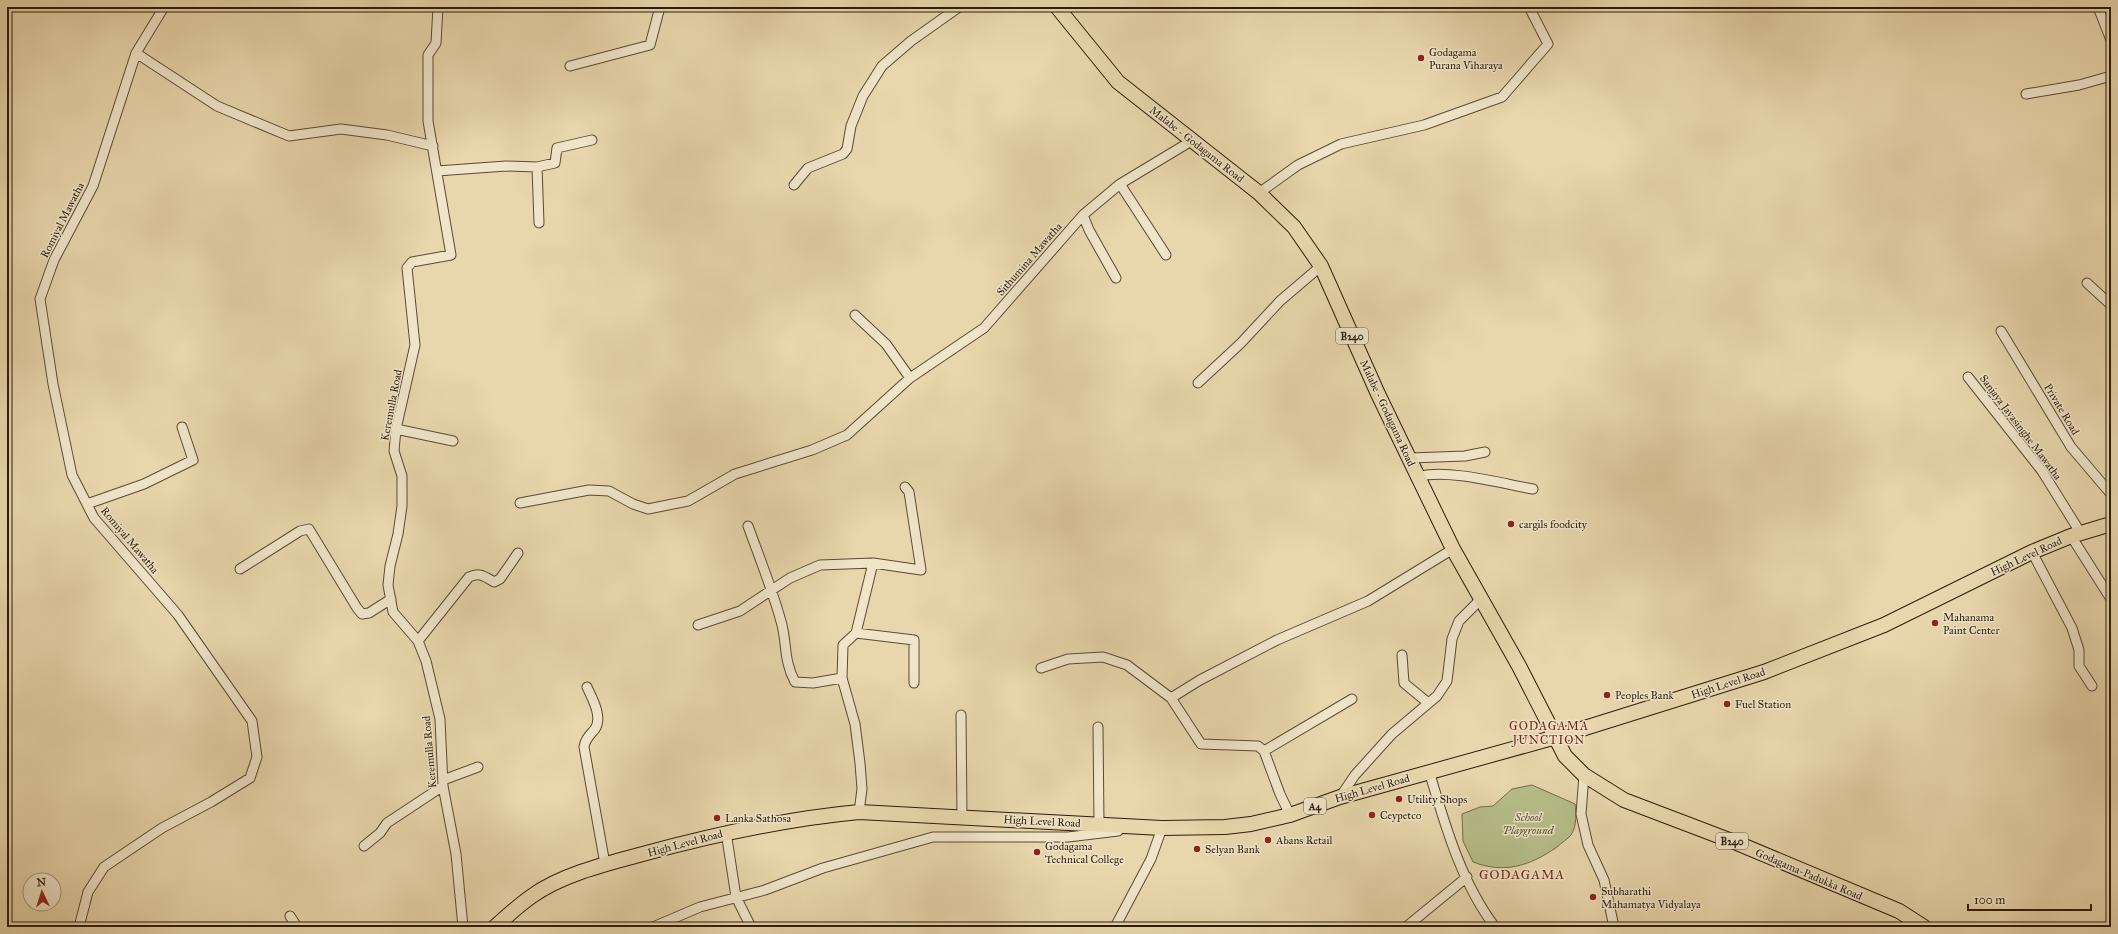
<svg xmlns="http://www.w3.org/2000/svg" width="2118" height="934" font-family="'IM FELL Great Primer',serif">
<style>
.green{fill:#b6be89;stroke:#716d4a}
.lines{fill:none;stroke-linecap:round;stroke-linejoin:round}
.minor-casing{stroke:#5b4a33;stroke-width:11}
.primary-casing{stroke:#2c1c0b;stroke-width:16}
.trunk-casing{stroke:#2c1c0b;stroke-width:16}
.minor{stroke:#f0e4c9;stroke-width:9}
.primary{stroke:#e8d6ac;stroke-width:14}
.trunk{stroke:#e8d6ac;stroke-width:14}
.poi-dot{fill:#8f2418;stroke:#f0e4c9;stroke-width:1.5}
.labels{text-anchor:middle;stroke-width:3;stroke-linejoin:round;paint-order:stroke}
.shield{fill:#f0e4c9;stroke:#675844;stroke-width:1}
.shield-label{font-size:10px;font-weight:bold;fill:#2c1c0b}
.poi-label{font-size:11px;fill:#2c1c0b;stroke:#f0e4c9;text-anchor:start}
.street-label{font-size:11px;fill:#2c1c0b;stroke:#f0e4c9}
.park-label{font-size:11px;font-style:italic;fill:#554d31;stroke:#f0e4c9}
.neighbourhood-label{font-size:12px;letter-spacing:1px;fill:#7a1f14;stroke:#f0e4c9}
.quarter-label{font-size:13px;letter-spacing:1px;fill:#7a1f14;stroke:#f0e4c9}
</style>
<rect width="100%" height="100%" fill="#e8d6ac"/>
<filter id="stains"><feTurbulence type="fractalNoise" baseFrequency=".005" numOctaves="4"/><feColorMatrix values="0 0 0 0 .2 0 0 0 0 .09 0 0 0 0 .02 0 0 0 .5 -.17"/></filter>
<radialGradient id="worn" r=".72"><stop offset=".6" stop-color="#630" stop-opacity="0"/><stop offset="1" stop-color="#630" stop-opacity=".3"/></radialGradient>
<path class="green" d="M1532,785L1575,804C1576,814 1577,826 1571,835C1568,839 1561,843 1557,847C1530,866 1504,874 1473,862L1463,841L1462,814L1480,807L1493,806L1512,789Z"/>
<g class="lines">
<defs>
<path id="minor" d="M438,7L436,43L428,55V121L451,255L412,262L407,268L415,345L396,429L394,451L402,476V506L398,534L390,566L388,585L393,612L418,641L426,661L440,719L443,786L456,854L463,927
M2098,7L2111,40
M136,53L217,106L289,136L341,129L387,135L433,146
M570,66L650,45L660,7
M2026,94L2079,85L2111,76
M537,167L539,223
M437,171L506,166L537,167L555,163L557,148L592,140
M1120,184L1166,255
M794,185L808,168L843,154L847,149L851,126L863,96L882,66L911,41L959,7
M1259,193L1298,165L1341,144L1424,125L1502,97L1548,44L1529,7
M1083,215L1089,230L1116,278
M2087,283L2111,305
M855,315L886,344L910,378
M2001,331L2071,447L2111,494
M1968,377L2042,471L2080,532
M1198,383L1241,343L1280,301L1321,266
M396,429L453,441
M1410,458L1465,456L1485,452
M1418,477C1445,468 1504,484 1533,489
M520,503L589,490L609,491L633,504L648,509L688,501L735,474L812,450L847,435L910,378L984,328L1083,215L1120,184L1193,140
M87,504L144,484L193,460L182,427
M748,526C760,559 773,591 782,625C787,647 784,661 795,682L813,683L842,678
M2071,536L2111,599
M2032,552L2072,628L2079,650V666L2092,686
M240,569L300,531L309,529L357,608L362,614L369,613L391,599
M698,625L740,611L790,578L820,565L873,563
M856,633L873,563L921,570L909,492L905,487
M418,641L469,577C480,572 484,576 494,582L500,579L518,553
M1402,655L1404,683L1427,702
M1041,668L1068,659L1103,657L1127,665L1171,698L1201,744L1258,746L1264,751L1280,794L1290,815
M587,687C592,698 603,717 595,729C590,735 585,739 584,747L605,864
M1171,698L1200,680L1277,640L1368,601L1453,549
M961,715L962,817
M1098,727L1099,823
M1264,751L1352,699
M1429,771C1445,825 1461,882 1495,927
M1584,775L1581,814L1588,845L1604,880L1614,927
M443,780L478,767
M1340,797L1355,775L1392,734L1437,696L1447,681L1452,639L1459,621L1481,599
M859,812L862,789L860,763L855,724L842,678L843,645L856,633L914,640V683
M726,832L736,897L751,927
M364,846L380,833L387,823L443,786
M290,916L297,927
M79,927L88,892L104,867L162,828L211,802L250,778L257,757L252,721L178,615L94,518L72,475L53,384L40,299L54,260L93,186L136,53L164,7
M653,927L700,907L765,890L823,868L933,837H1068L1118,831
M1115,927L1151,859L1162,828
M1406,927L1467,877"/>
<path id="primary" d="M1057,7L1118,82L1259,193L1294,227L1321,266L1378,394L1453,549L1519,666L1565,756L1584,775L1624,800L1737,843L1899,911L1924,927"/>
<path id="trunk" d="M495,927C507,916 519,905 532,896C561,875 605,864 639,855C712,835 784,819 859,812L1162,828L1225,827L1251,824L1290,815L1340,797L1556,737L1764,672L1884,625L2032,552L2071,536L2111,524"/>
</defs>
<use href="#minor" class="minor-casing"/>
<use href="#primary" class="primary-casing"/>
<use href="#trunk" class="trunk-casing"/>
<use href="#minor" class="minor"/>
<use href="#primary" class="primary"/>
<use href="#trunk" class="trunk"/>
</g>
<g class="poi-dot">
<circle cx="1421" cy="58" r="4"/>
<circle cx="1511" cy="524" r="4"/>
<circle cx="1935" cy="623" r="4"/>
<circle cx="1607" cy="695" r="4"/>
<circle cx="1727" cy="704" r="4"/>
<circle cx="1399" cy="799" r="4"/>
<circle cx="1372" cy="815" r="4"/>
<circle cx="717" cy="818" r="4"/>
<circle cx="1268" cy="840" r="4"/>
<circle cx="1197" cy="849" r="4"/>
<circle cx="1037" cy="852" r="4"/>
<circle cx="1593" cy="897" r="4"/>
</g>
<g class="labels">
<g class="shield">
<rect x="1336" y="328" width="32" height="16" rx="3"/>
<rect x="1304" y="798" width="22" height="16" rx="3"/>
<rect x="1716" y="833" width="32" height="16" rx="3"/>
</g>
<g class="shield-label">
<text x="1352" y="340">B240</text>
<text x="1315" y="810">A4</text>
<text x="1732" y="845">B240</text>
</g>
<g class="poi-label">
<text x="1429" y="56">Godagama<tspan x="1429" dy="13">Purana Viharaya</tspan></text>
<text x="1519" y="528">cargils foodcity</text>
<text x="1943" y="621">Mahanama<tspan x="1943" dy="13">Paint Center</tspan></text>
<text x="1615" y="699">Peoples Bank</text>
<text x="1735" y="708">Fuel Station</text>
<text x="1407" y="803">Utility Shops</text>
<text x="1380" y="819">Ceypetco</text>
<text x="725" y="822">Lanka Sathosa</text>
<text x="1276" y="844">Abans Retail</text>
<text x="1045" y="850">Godagama<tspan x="1045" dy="13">Technical College</tspan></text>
<text x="1205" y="853">Selyan Bank</text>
<text x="1601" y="895">Subharathi<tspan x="1601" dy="13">Mahamatya Vidyalaya</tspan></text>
</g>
<g class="street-label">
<text transform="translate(1197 144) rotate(38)" y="4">Malabe - Godagama Road</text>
<text transform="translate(62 220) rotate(-63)" y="4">Romiyal Mawatha</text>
<text transform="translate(1029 259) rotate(-49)" y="4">Sithumina Mawatha</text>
<text transform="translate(391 405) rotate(-79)" y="4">Keremulla Road</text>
<text transform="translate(2062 409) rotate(59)" y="4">Private Road</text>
<text transform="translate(1388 413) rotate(65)" y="4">Malabe - Godagama Road</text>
<text transform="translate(2021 427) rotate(53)" y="4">Sanjaya Jayasinghe Mawatha</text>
<text transform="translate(130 540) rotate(50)" y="4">Romiyal Mawatha</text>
<text transform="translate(2026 556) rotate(-25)" y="4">High Level Road</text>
<text transform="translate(1728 683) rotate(-18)" y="4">High Level Road</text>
<text transform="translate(429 752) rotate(-95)" y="4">Keremulla Road</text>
<text transform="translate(1372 788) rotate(-16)" y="4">High Level Road</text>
<text transform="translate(1042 821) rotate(3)" y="4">High Level Road</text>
<text transform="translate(685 843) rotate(-15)" y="4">High Level Road</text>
<text transform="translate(1809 874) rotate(23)" y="4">Godagama-Padukka Road</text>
</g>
<g class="park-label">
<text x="1528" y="821">School<tspan x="1528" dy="13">Playground</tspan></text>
</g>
<g class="neighbourhood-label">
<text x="1549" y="730">GODAGAMA<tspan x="1549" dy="14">JUNCTION</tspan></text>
</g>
<g class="quarter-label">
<text x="1522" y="879">GODAGAMA</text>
</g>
</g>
<rect width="2118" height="934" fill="none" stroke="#e8d6ac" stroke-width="24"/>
<rect x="8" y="8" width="2102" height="918" fill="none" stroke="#2c1c0b" stroke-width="2"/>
<rect x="12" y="12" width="2094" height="910" fill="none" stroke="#2c1c0b"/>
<g transform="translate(42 892) rotate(356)"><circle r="19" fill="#f0e4c9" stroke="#a2947d"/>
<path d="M0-3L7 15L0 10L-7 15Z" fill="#8f2418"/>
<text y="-6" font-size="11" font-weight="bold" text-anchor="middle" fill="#2c1c0b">N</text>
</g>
<path d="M1968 904v6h123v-6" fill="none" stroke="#2c1c0b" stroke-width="2"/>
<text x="1974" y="904" font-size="12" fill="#2c1c0b" stroke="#f0e4c9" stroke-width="3" paint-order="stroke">100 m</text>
<rect width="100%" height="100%" filter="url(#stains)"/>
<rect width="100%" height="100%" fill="url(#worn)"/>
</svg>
